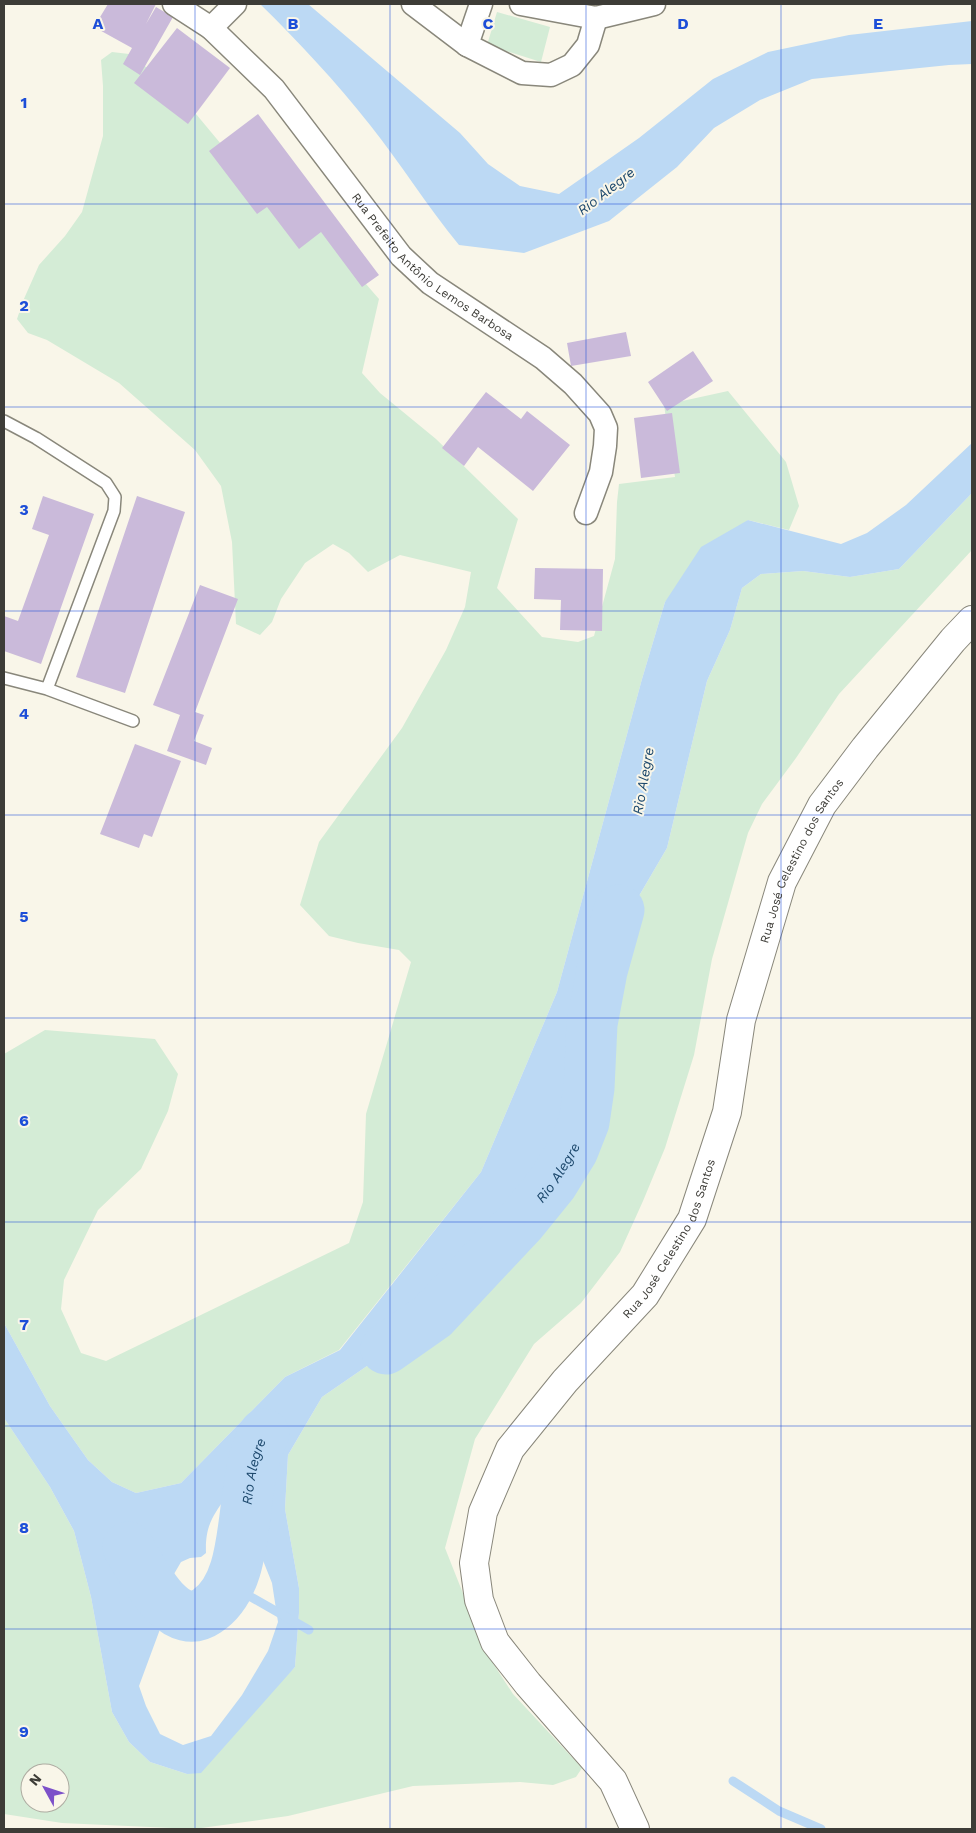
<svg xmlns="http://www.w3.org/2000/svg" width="976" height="1833" font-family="'Work Sans',sans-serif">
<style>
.green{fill:#d4ecd6;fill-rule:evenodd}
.water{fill:#bcd9f4;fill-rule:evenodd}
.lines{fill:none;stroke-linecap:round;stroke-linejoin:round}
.stream{stroke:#bcd9f4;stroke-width:9}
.river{stroke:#bcd9f4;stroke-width:51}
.building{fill:#cabada}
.service-casing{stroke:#89877b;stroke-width:14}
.minor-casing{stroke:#89877b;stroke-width:25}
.tertiary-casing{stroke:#89877b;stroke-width:30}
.service{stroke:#fff;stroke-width:11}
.minor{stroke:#fff;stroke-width:22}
.tertiary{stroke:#fff;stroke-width:28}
.grid{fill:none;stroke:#1d4ed8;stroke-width:1;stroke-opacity:0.55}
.labels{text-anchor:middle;stroke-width:4;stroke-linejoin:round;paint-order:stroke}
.street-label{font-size:12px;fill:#3d3c37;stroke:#f9f6e9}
.water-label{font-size:14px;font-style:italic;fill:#1c486c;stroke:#f9f6e9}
.grid-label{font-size:16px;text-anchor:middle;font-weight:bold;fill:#1d4ed8;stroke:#f9f6e9;stroke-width:4;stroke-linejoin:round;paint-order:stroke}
</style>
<rect width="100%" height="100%" fill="#f9f6e9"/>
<path class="green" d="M497,12L550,27L541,62L487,45Z
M112,52L129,54L176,90L221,144L285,188L339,253L379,299L362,373L380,393L436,439L518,519L497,588L542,637L578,642L594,636L615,559L617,502L619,484L675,477L664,405L728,391L786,462L799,506L789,530L748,520L665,602L642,679L557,992L481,1172L339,1350L285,1377L181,1483L136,1493L112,1482L88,1460L50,1406L4,1323V1054L45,1030L155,1039L178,1074L168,1111L141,1169L98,1210L64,1280L61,1309L81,1353L106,1361L349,1243L363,1202L366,1114L411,962L399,950L358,943L329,936L300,905L319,842L402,728L446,650L465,607L471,572L400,555L368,572L349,553L333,544L305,563L281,599L272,622L260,635L236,624L232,542L221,486L195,450L119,383L47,340L28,333L17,319L23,301L39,265L65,236L82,212L103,136V86L101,60Z
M972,493V550L839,694L796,758L762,804L748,833L712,959L694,1055L665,1148L643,1201L620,1252L581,1303L534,1344L475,1439L445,1548L487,1654L513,1694L582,1768L576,1777L553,1785L520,1782L413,1786L288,1816L194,1829L62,1823L4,1814V1418L50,1487L74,1531L91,1597L112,1712L129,1742L150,1762L187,1774L295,1667L299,1613V1588L285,1509L288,1455L322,1397L431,1322L581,1105L588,1009L622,925L667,848L707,681L730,630L742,588L761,574L803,571L850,577L899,569ZM30,1773H60V1803H30Z"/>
<path class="water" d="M260,4H308L460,133L488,164L520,186L559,194L639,138L713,79L768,52L849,35L972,21V64L949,65L812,79L760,100L714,128L677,167L609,221L524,253L459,245C427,206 401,164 370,125C336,82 299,42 260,4Z
M972,443V493L899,569L850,577L803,571L761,574L742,588L730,630L707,681L667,848L622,925L588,1009L581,1105L431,1322L322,1397L288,1455L285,1509L299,1588V1613L295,1667L201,1773L187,1774L150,1762L129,1742L112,1712L91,1597L74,1531L50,1487L4,1418V1323L50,1406L88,1460L112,1482L136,1493L181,1483L285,1377L340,1350L481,1172L557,992L642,679L665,602L701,547L748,520L841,544L867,533L906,505ZM226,1497H246L256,1543L272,1583L278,1622L268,1651L242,1695L211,1736L183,1745L160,1734L146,1706L139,1686L166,1613L174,1574L181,1562L190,1558L201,1557L206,1553C205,1527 212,1517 226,1497Z"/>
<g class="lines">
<path class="stream" d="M230,1585L309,1630
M733,1781L779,1811L821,1829"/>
<g class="river">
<path id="s1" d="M386,1349L433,1316L522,1221L552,1184L573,1150L584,1122L589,1088L592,1024L602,971L619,910"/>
<path id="s2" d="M128,1547C143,1570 172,1635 207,1611C256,1579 236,1484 264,1434"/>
</g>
</g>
<path class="building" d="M108,4H156L146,24L156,7L173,17L140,75L123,64L132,48L94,27Z
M177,28L230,68L188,124L134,83Z
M258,114L379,275L362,287L321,232L299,249L267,207L257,214L209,151Z
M626,332L631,356L571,366L567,343Z
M693,351L713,381L667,411L648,382Z
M486,392L521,419L527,411L570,445L533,491L478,447L464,466L442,448Z
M672,413L680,473L641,478L634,418Z
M43,496L94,514L41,664L4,651V616L18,621L49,535L32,529Z
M137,496L185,512L125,693L76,677Z
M535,568L603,569L602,631L560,630L561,600L534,599Z
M200,585L238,599L195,712L204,715L194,741L212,748L206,765L167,751L180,715L153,705Z
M135,744L181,761L152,837L144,834L139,848L100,834Z"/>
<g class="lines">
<defs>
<path id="service" d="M4,421L36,438L106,483L115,497L114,511L47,689
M4,678L47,689L133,721"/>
<g id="minor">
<path d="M174,4L211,28L235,4"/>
<path d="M413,4L467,45"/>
<path d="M481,4L467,45L522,73L551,75L572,65L588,45L596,18"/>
<path d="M521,4L596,18L654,4"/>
<path id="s3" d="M211,28L274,89L401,256L430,283L543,358L573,384L600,414L606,428L605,446L601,472L586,513"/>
</g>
<g id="tertiary">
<path id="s4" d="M635,1829L613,1781L528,1684L495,1642L479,1600L474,1563L483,1512L510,1449L565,1381L645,1295L692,1219L727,1112L741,1020L782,882L822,805L865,748L953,640L972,620"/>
</g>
</defs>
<use href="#service" class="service-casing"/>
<use href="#minor" class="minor-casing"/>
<use href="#tertiary" class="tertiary-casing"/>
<use href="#service" class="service"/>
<use href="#minor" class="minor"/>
<use href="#tertiary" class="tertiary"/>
</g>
<path class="grid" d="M195,4V1829M390,4V1829M586,4V1829M781,4V1829M4,204H972M4,407H972M4,611H972M4,815H972M4,1018H972M4,1222H972M4,1426H972M4,1629H972"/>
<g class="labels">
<g class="street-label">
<text dy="4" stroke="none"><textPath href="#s3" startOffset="328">Rua Prefeito Antônio Lemos Barbosa</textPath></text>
<text dy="4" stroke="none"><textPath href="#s4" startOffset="1109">Rua José Celestino dos Santos</textPath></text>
<text dy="4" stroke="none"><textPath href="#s4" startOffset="704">Rua José Celestino dos Santos</textPath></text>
</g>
<g class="water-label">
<text transform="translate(606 191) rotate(-38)" y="5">Rio Alegre</text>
<text transform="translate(643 781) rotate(-80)" y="5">Rio Alegre</text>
<text dy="5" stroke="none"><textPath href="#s1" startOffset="248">Rio Alegre</textPath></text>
<text dy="5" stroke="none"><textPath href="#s2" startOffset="265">Rio Alegre</textPath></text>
</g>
</g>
<g class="grid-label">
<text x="98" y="29">A</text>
<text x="293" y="29">B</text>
<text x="488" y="29">C</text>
<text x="683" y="29">D</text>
<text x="878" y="29">E</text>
<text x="24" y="108">1</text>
<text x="24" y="311">2</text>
<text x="24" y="515">3</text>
<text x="24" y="719">4</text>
<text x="24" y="922">5</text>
<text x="24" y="1126">6</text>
<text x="24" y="1330">7</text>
<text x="24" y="1533">8</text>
<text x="24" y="1737">9</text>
</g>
<rect width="976" height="1833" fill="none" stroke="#3d3c37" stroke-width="10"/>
<g transform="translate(45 1788) rotate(310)"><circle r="24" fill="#f9f6e9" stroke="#aeaca2"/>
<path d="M0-4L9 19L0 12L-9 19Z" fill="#7c50c9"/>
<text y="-8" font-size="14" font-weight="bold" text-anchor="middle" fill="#3d3c37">N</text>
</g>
</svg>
